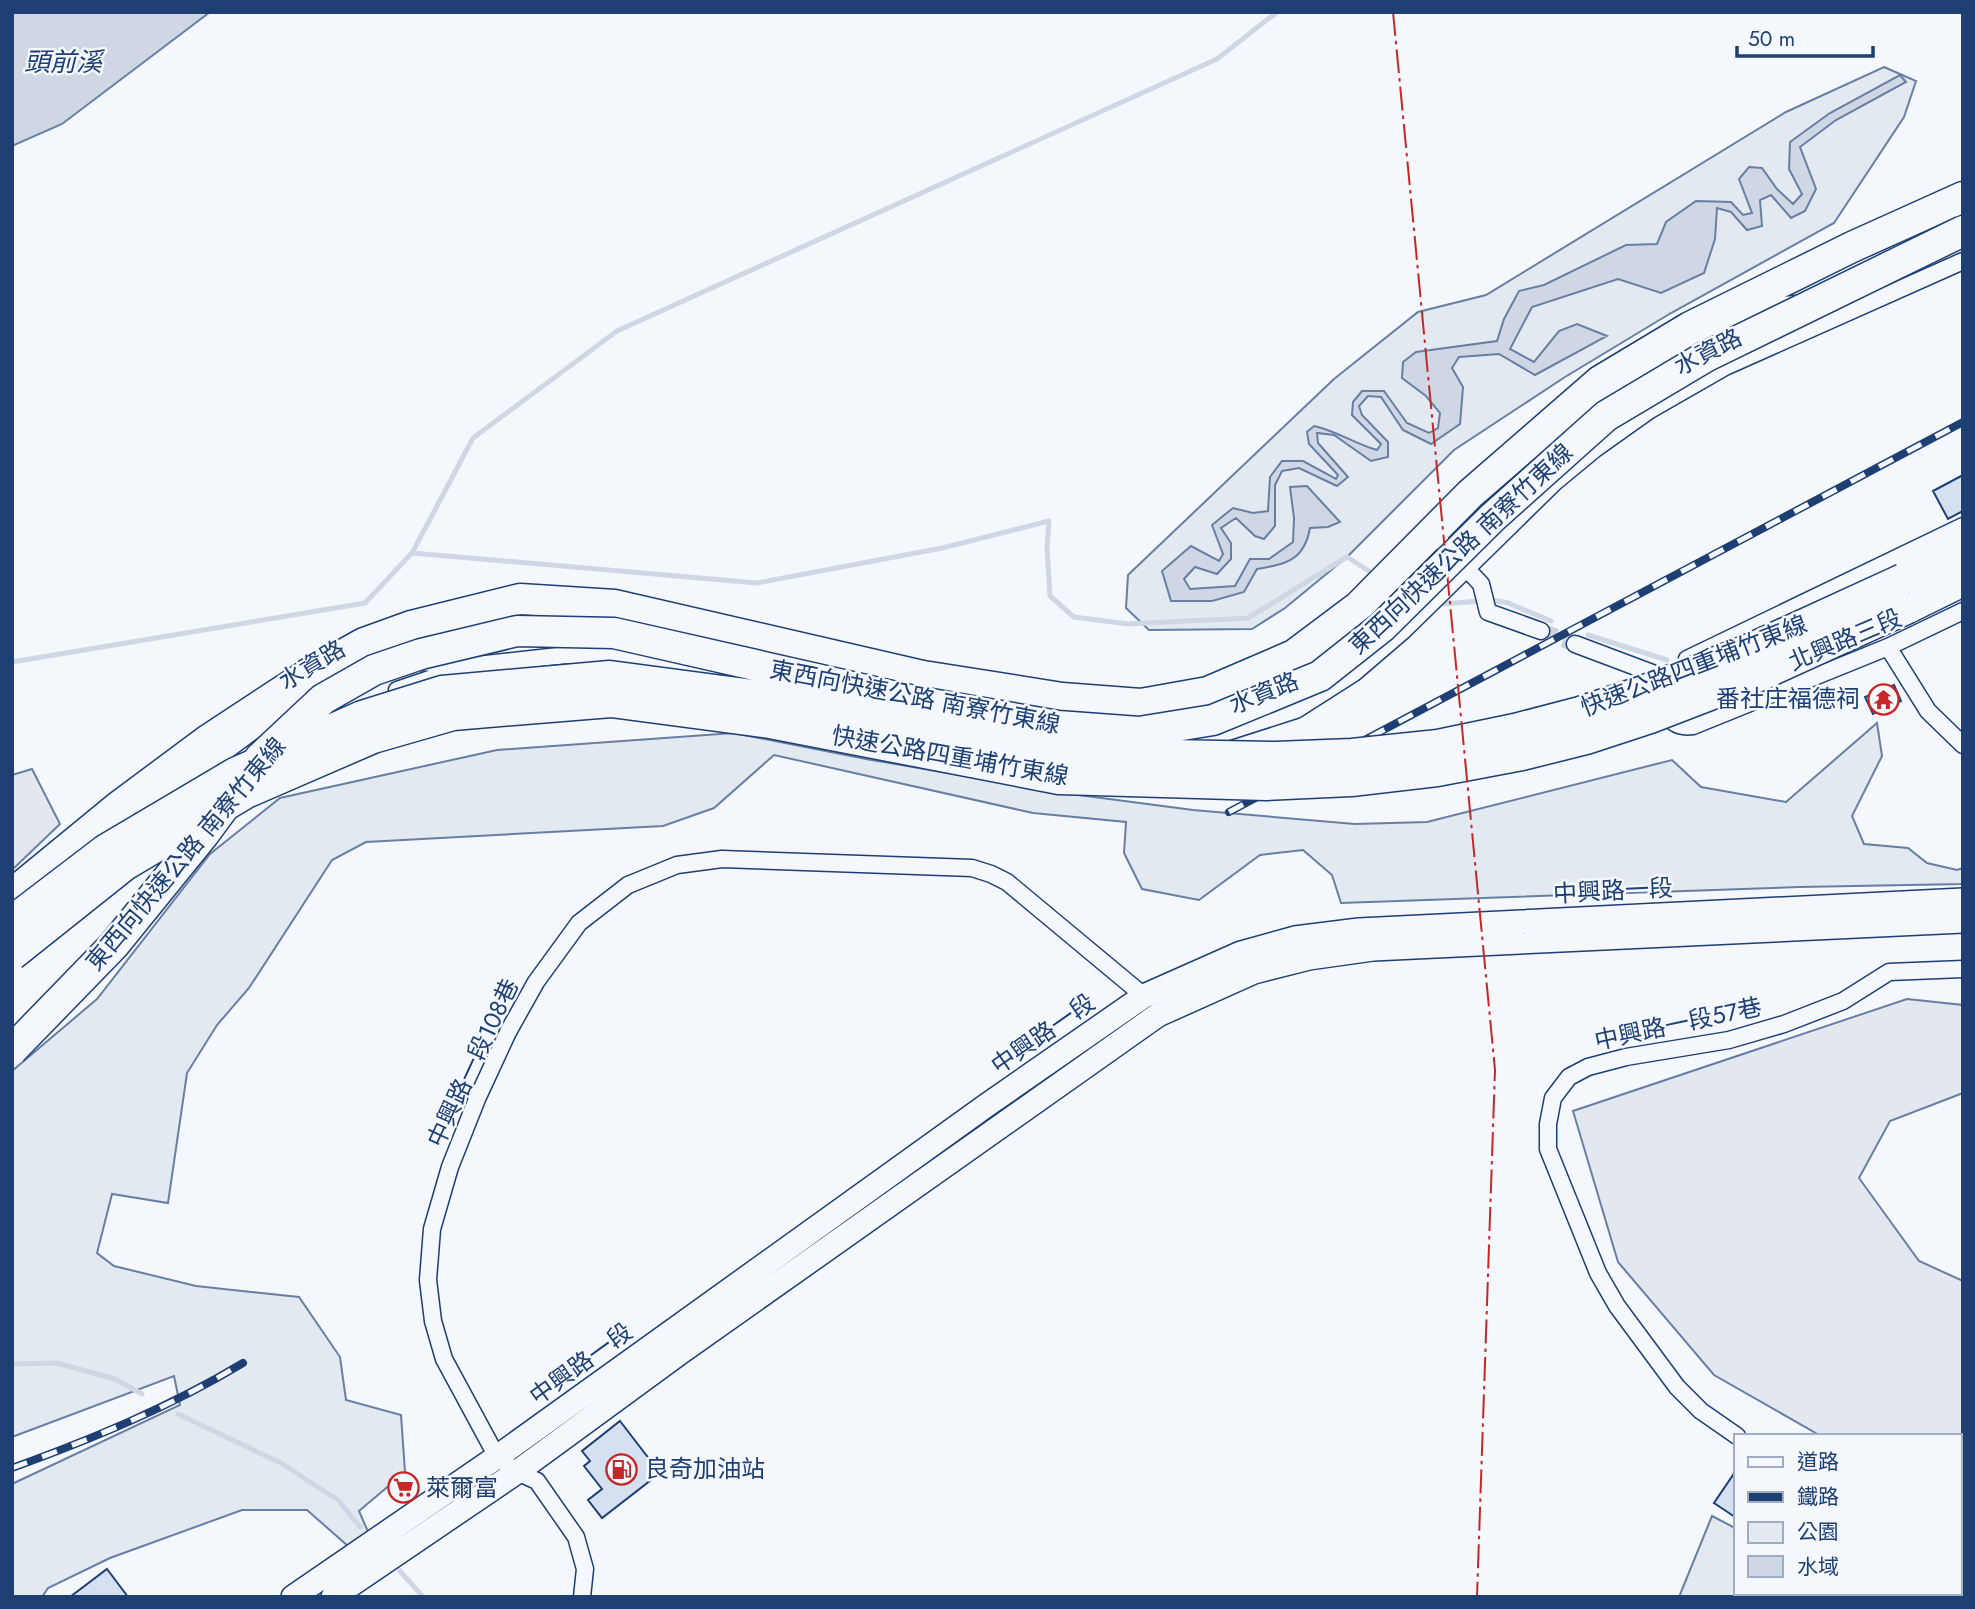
<svg xmlns="http://www.w3.org/2000/svg" width="1975" height="1609" font-family="Jost,'Noto Sans TC',sans-serif">
<style>
.green{fill:#e3e9f0;stroke:#687fa3;stroke-width:2}
.parking{fill:#e3e8f0;stroke:#687fa3;stroke-width:2}
.water{fill:#cfd7e4;stroke:#687fa3;stroke-width:2}
.lines{fill:none;stroke-linecap:round;stroke-linejoin:round}
.stream{stroke:#cfd7e4;stroke-width:5}
.building{fill:#d5e0f0;stroke:#1d3f73;stroke-width:2}
.street-tunnel{stroke:#c9d2e0;stroke-width:16;stroke-dasharray:16 8;stroke-linecap:butt}
.street-casing{stroke:#1d3f73;stroke-width:19}
.secondary-casing{stroke:#1d3f73;stroke-width:26}
.highway-casing{stroke:#1d3f73;stroke-width:33}
.street{stroke:#f4f7fb;stroke-width:16}
.secondary{stroke:#f4f7fb;stroke-width:23}
.highway{stroke:#f4f7fb;stroke-width:30}
.rail-casing{stroke:#1d3f73;stroke-width:8}
.rail{stroke:#f4f7fb;stroke-width:5;stroke-dasharray:16;stroke-linecap:butt}
.highway-bridge-casing{stroke:#1d3f73;stroke-width:33;stroke-linecap:butt}
.highway-bridge{stroke:#f4f7fb;stroke-width:30}
.power{stroke:#c62828;stroke-width:2;stroke-dasharray:24 5 3.5 5;stroke-linecap:butt}
.labels{text-anchor:middle;stroke-width:5;stroke-linejoin:round;paint-order:stroke}
.street-label{font-size:24px;fill:#1d3f73;stroke:#f4f7fb}
.poi-label{font-size:24px;fill:#1d3f73;stroke:#f4f7fb;text-anchor:start}
.water-label{font-size:26px;font-style:italic;fill:#1d3f73;stroke:#f4f7fb}
</style>
<rect width="100%" height="100%" fill="#f4f7fb"/>
<path class="green" d="M1884,67L1916,81L1904,117L1834,223L1671,313L1565,377L1454,450L1347,557L1285,608L1252,629L1149,630L1126,608L1128,575L1334,379L1418,312L1486,295L1786,112Z
M1877,723L1882,756L1852,816L1864,844L1908,848L1927,863L1957,870L1963,868V884L1799,887L1341,903L1332,875L1303,850L1260,855L1199,900L1142,889L1124,853L1126,822L1033,813L774,755L714,808L663,826L366,842L332,860L249,988L217,1025L187,1073L168,1203L112,1194L97,1253L114,1266L196,1286L299,1297L340,1357L346,1400L401,1415L405,1472L359,1511L369,1534L348,1546L307,1510H242L110,1558L48,1588L42,1597H12V1484L180,1405L174,1376L12,1437V1071L97,999L210,854L280,798L497,750L734,733L866,759L1071,794L1193,810L1355,824L1427,822L1672,760L1701,787L1786,802Z
M1712,1516L1735,1528V1593H1862L1869,1597H1679Z"/>
<path class="parking" d="M32,769L60,824L12,870V775Z
M1907,999L1963,1005V1093L1890,1121L1859,1178L1919,1261L1963,1281V1448L1959,1454V1436H1821L1714,1375L1618,1262L1573,1111Z"/>
<path class="water" d="M12,12H210L62,124L12,146Z
M1900,75L1906,82L1836,120L1800,147L1816,189L1805,211L1791,218L1771,195L1760,200L1762,226L1747,230L1731,212L1717,208L1715,239L1704,273L1661,293L1618,279L1532,307L1510,349L1534,362L1559,331L1577,324L1607,336L1535,375L1499,354L1459,357L1452,368L1463,387L1460,424L1431,444L1403,430L1381,397L1368,396L1359,406L1362,415L1388,442V457L1371,461L1334,435L1317,433L1318,443L1348,477L1337,486L1299,468L1282,471L1275,485V526L1264,539L1255,536L1236,518L1221,528L1231,543V559L1217,574L1195,567L1184,579L1190,589L1235,586L1250,559H1269L1293,542L1294,518L1290,487L1307,486L1340,522L1328,527L1310,528C1304,561 1286,564 1257,569L1244,592L1212,601H1171L1162,571L1191,546L1219,561L1223,554L1212,525L1233,508L1253,513L1268,511L1270,477L1282,461H1303L1336,479L1338,475L1309,444L1307,432L1314,426C1337,431 1355,444 1377,450L1381,444L1352,415L1353,402L1362,391H1384L1407,423L1429,433L1438,428L1440,413L1426,396L1402,378L1403,362L1416,352L1497,341L1504,319L1519,291L1544,285L1626,245L1657,244L1666,222L1696,201L1731,202L1743,215L1752,213L1739,179L1749,167L1762,168L1777,189L1793,204L1802,194L1789,169L1790,142L1830,113Z"/>
<g class="lines">
<path class="stream" d="M412,553L757,583L942,548L1049,521L1047,548L1050,596L1074,617L1128,624L1248,618L1347,557L1369,571
M1443,604L1492,600L1508,603L1551,621
M1588,635L1667,660
M12,662L365,603L412,553L473,438L617,331L1217,59L1277,12
M12,1364L57,1363L115,1379L142,1394
M178,1414L281,1463L338,1500L360,1527
M400,1571L423,1597"/>
</g>
<path class="building" d="M1963,475V511L1948,519L1933,491Z
M1894,685L1901,701L1873,714L1865,697Z
M620,1421L660,1473L602,1518L588,1500L602,1489L584,1466L590,1461L582,1451Z
M1735,1472V1517L1714,1503Z
M107,1569L128,1597H70Z"/>
<g class="lines">
<path class="street-tunnel" d="M1541,631L1575,644"/>
<defs>
<path id="street" d="M1588,410L1649,368L1714,332L1768,306L1796,304
M1441,542L1481,584L1488,612L1541,631
M1575,644L1660,676
M1888,647L1928,711L1963,745
M1687,659L1963,526
M422,662L467,666L567,655L613,656L761,682
M1287,675L1305,666L1346,634
M397,690L462,668
M1665,709C1670,723 1678,728 1693,726L1888,647L1963,611
M1163,742L1215,736L1296,710L1354,673L1403,631L1555,482L1595,449L1650,410L1725,367L1963,261
M141,806L199,771L307,691
M1737,1436L1701,1411L1677,1387L1617,1306L1598,1273L1548,1149V1124L1553,1098L1569,1077L1588,1067L1626,1057L1729,1040L1784,1024L1843,1001L1889,972L1963,969
M1959,1581L1963,1587
M582,1597L585,1569L576,1537L537,1481L517,1472L497,1457L444,1359L433,1321L428,1280L432,1229L450,1167L477,1099L508,1032L536,982L579,923L628,885L677,865L722,859L972,868L991,874L1007,882L1144,996"/>
<path id="secondary" d="M293,1597L497,1457L987,1105L1144,996L1241,953L1295,938L1359,930L1963,900
M333,1597L517,1472L681,1352L1158,1015L1254,972L1309,958L1373,949L1963,921"/>
<path id="highway" d="M1903,579L1963,550
M1908,608L1963,581
M12,894L118,807L208,740L307,675L364,643L411,626L520,599L615,605L923,676L1062,698L1141,704L1208,692L1294,655L1358,607L1470,494L1600,381L1690,327L1852,247L1963,197"/>
</defs>
<use href="#street" class="street-casing"/>
<use href="#secondary" class="secondary-casing"/>
<use href="#highway" class="highway-casing"/>
<use href="#street" class="street"/>
<use href="#secondary" class="secondary"/>
<use href="#highway" class="highway"/>
<defs>
<path id="rail" d="M1229,812L1963,422
M12,1468C92,1439 170,1407 243,1363"/>
</defs>
<use href="#rail" class="rail-casing"/>
<use href="#rail" class="rail"/>
<defs>
<path id="highway-bridge" d="M12,921L105,850L235,773L362,716L442,691L610,676L761,696L1066,753L1276,757L1352,754L1438,745L1515,729L1580,712L1640,692L1752,648L1903,579
M12,955L125,865L246,793L373,738L453,715L611,702L770,723L1059,779L1266,785L1351,781L1437,771L1522,755L1586,739L1650,718L1759,676L1908,608
M12,1050L114,945L204,834L260,758L323,699L374,670L421,654L517,631L614,633L914,701L1058,726L1139,732L1213,720L1320,676L1382,627L1492,518L1606,416L1705,357L1963,231"/>
</defs>
<use href="#highway-bridge" class="highway-bridge-casing"/>
<use href="#highway-bridge" class="highway-bridge"/>
<path class="power" d="M1393,12L1495,1070L1477,1597"/>
</g>
<defs>
<symbol id="temple-ring" viewBox="-11 -11 22 22"><circle r="9.5" fill="#f4f7fb" stroke="#c62828" stroke-width="1.5"/><path d="M0-6L5-2H3V0L6.5 2.5H4V6H1.5V3h-3V6H-4V2.5H-6.5L-3 0V-2H-5Z" fill="#c62828"/></symbol>
<symbol id="fuel-ring" viewBox="-11 -11 22 22"><circle r="9.5" fill="#f4f7fb" stroke="#c62828" stroke-width="1.5"/><path d="M-5.5-6h7V0h2V4h1.3V-2.5L3-4.5l.8-.8L6-3V5H2.5V1h-1V6h-7ZM-4.2-4.7v3.2H.2V-4.7Z" fill="#c62828"/></symbol>
<symbol id="supermarket-ring" viewBox="-11 -11 22 22"><circle r="9.5" fill="#f4f7fb" stroke="#c62828" stroke-width="1.5"/><path d="M-6-5.5h2.5l.6 2H6L4.5 2H-2.5L-4.4-4H-6ZM-1.5 3.2a1.3 1.3 0 1 0 .1 0ZM3 3.2a1.3 1.3 0 1 0 .1 0Z" fill="#c62828"/></symbol>
</defs>
<g fill-rule="evenodd">
<use href="#temple-ring" x="1866" y="682" width="35" height="35"/>
<use href="#fuel-ring" x="604" y="1452" width="35" height="35"/>
<use href="#supermarket-ring" x="386" y="1470" width="35" height="35"/>
</g>
<g class="labels">
<g class="street-label">
<text transform="translate(1708 352) rotate(-27)" y="8">水資路</text>
<text transform="translate(1461 549) rotate(-43)" y="8">東西向快速公路 南寮竹東線</text>
<text transform="translate(1845 640) rotate(-23)" y="8">北興路三段</text>
<text transform="translate(312 665) rotate(-31)" y="8">水資路</text>
<text transform="translate(1694 666) rotate(-21)" y="8">快速公路四重埔竹東線</text>
<text transform="translate(1264 693) rotate(-22)" y="8">水資路</text>
<text transform="translate(915 697) rotate(11)" y="8">東西向快速公路 南寮竹東線</text>
<text transform="translate(950 756) rotate(10)" y="8">快速公路四重埔竹東線</text>
<text transform="translate(186 854) rotate(-50)" y="8">東西向快速公路 南寮竹東線</text>
<text transform="translate(1613 891) rotate(-3)" y="8">中興路一段</text>
<text transform="translate(1678 1024) rotate(-12)" y="8">中興路一段57巷</text>
<text transform="translate(1043 1034) rotate(-35)" y="8">中興路一段</text>
<text transform="translate(473 1063) rotate(-65)" y="8">中興路一段108巷</text>
<text transform="translate(581 1364) rotate(-36)" y="8">中興路一段</text>
</g>
<g class="poi-label">
<text x="1860" y="707" text-anchor="end">番社庄福德祠</text>
<text x="645" y="1477">良奇加油站</text>
<text x="426" y="1496">萊爾富</text>
</g>
<g class="water-label">
<text x="63" y="71">頭前溪</text>
</g>
</g>
<rect width="1975" height="1609" fill="none" stroke="#1d3f73" stroke-width="28"/>
<rect x="1734" y="1434" width="228" height="161" fill="#f4f7fb" stroke="#9eadc5" stroke-width="2"/>
<rect x="1748" y="1457" width="35" height="10" fill="#f4f7fb" stroke="#9eadc5" stroke-width="2"/>
<text x="1797" y="1469" font-size="21" fill="#1d3f73">道路</text>
<rect x="1748" y="1492" width="35" height="10" fill="#1d3f73" stroke="#9eadc5" stroke-width="2"/>
<text x="1797" y="1504" font-size="21" fill="#1d3f73">鐵路</text>
<rect x="1748" y="1522" width="35" height="21" fill="#e3e9f0" stroke="#9eadc5" stroke-width="2"/>
<text x="1797" y="1539" font-size="21" fill="#1d3f73">公園</text>
<rect x="1748" y="1556" width="35" height="21" fill="#cfd7e4" stroke="#9eadc5" stroke-width="2"/>
<text x="1797" y="1574" font-size="21" fill="#1d3f73">水域</text>
<path d="M1737 46v10h136v-10" fill="none" stroke="#1d3f73" stroke-width="3.5"/>
<text x="1748" y="46" font-size="21" fill="#1d3f73" stroke="#f4f7fb" stroke-width="5" paint-order="stroke">50 m</text>
</svg>
